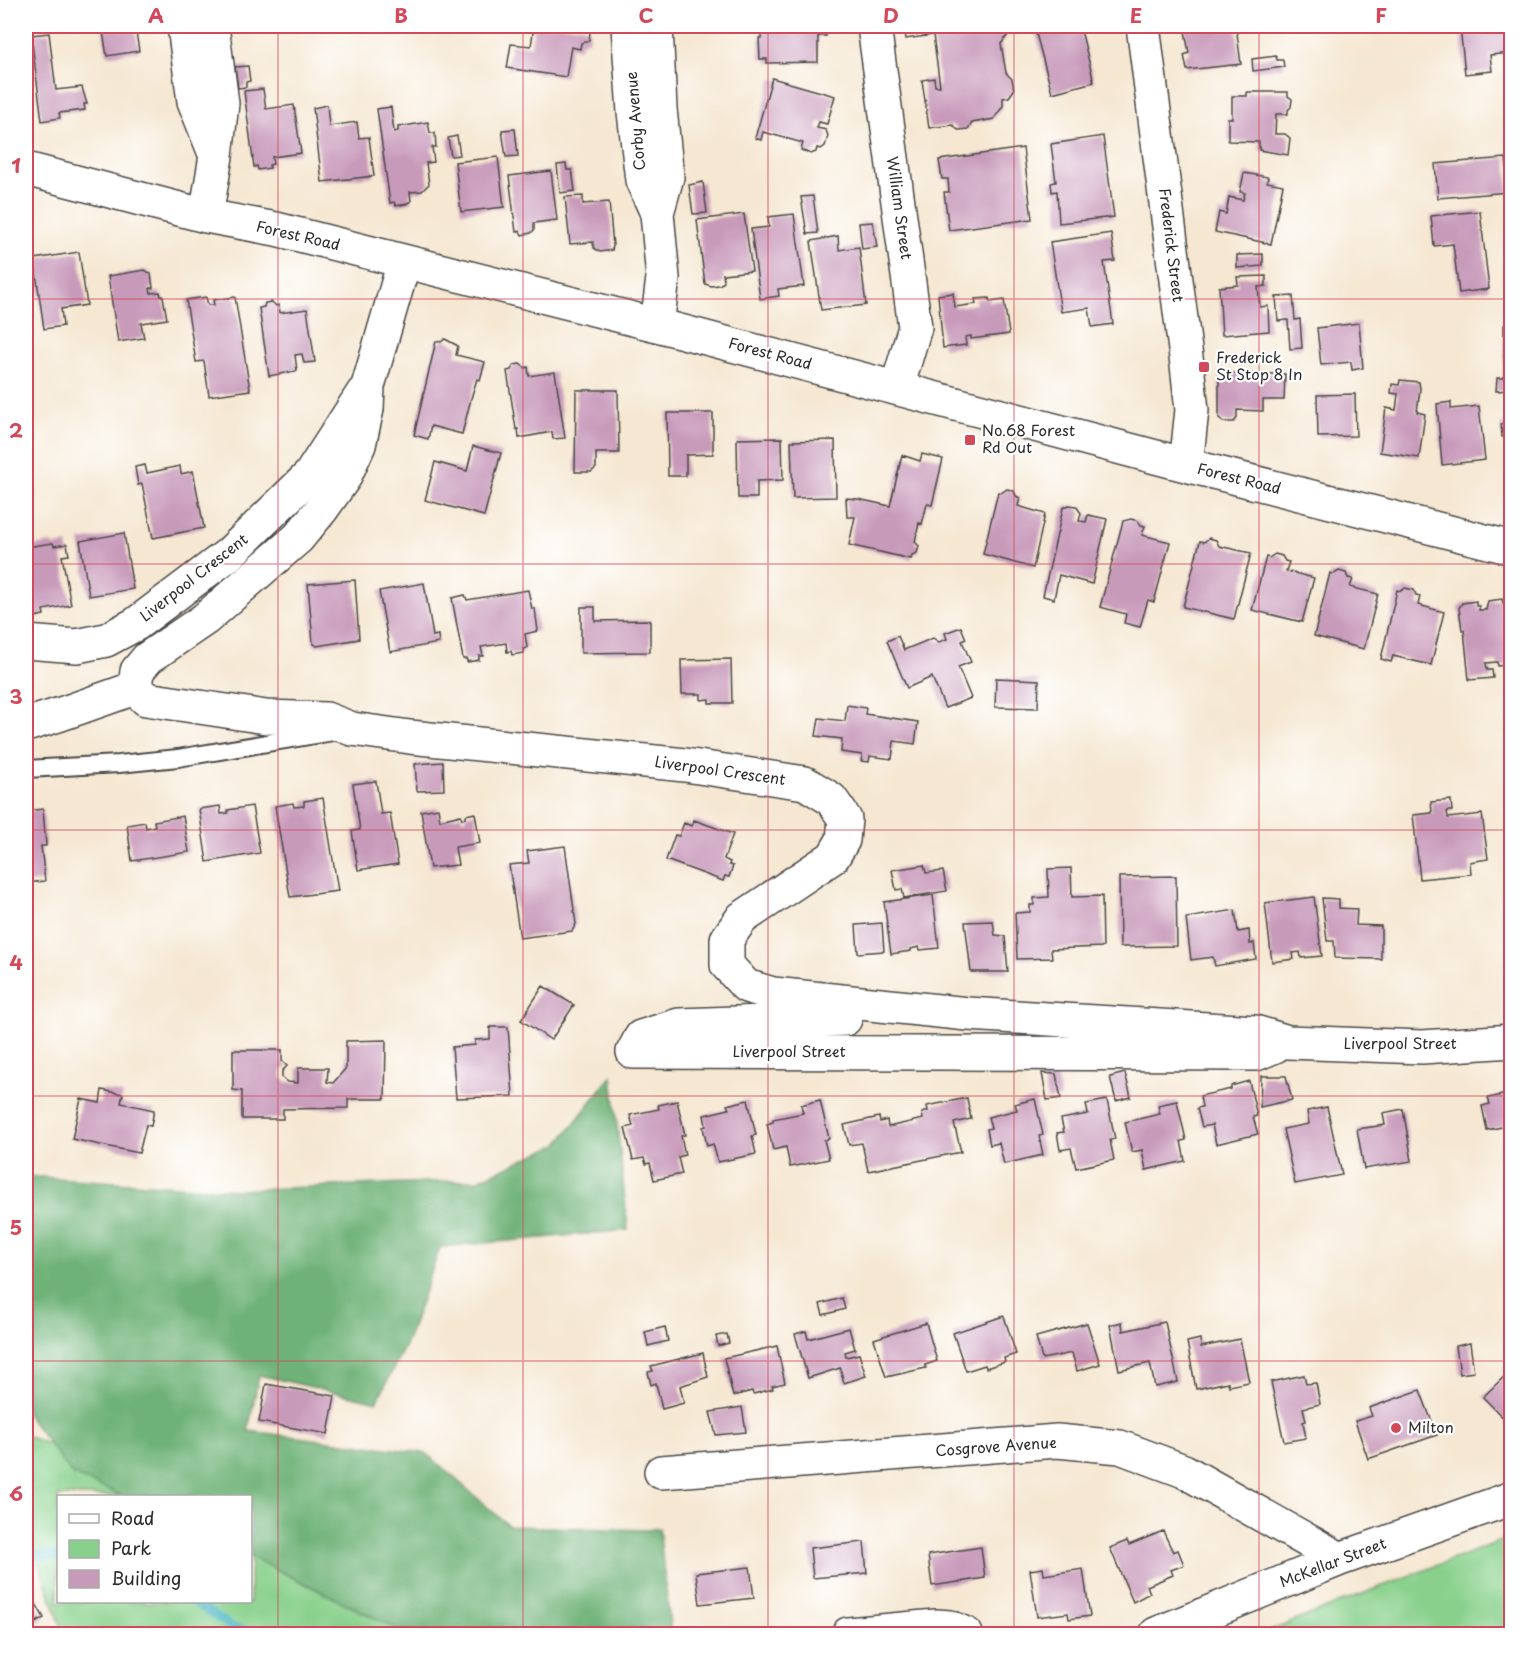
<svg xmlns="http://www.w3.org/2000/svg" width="1537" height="1660" font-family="'Playpen Sans',sans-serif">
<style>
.green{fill:#88d08b;stroke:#5a7e5b;stroke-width:1.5}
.forest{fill:#6eb277;stroke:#4c6e51;stroke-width:1.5}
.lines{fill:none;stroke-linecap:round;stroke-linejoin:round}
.stream{stroke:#47b5c1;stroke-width:9}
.building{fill:#c89aba}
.service-casing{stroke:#494744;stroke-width:20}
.minor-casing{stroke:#494744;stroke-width:36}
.service{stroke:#fff;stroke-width:16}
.minor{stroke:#fff;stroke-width:33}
.grid{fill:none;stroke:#d1495b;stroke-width:1.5;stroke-opacity:0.55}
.poi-dot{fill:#d1495b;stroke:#fff;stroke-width:2}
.labels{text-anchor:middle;stroke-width:4.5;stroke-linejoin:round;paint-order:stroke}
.street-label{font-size:15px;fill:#2b2b2b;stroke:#fff}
.poi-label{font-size:15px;fill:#2b2b2b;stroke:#fff;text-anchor:start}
.neatline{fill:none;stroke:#d1495b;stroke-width:2}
.grid-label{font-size:20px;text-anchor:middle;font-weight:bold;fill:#d1495b}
</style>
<rect width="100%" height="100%" fill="#fff"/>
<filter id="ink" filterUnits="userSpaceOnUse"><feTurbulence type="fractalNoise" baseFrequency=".0167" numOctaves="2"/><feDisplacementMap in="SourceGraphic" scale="12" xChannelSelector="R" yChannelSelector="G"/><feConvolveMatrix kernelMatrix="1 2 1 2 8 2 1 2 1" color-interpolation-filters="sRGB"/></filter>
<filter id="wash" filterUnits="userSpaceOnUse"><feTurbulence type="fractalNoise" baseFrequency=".008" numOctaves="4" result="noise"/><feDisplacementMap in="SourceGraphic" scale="24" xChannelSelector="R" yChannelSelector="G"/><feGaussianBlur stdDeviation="1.35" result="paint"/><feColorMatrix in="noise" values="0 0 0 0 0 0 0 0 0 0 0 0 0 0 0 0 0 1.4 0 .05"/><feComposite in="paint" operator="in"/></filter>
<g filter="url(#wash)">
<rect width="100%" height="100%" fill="#f5e7d1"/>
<path class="green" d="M26,1436L192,1496H58V1602H250L251,1518L473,1634H64L36,1556L26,1555Z
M1511,1537V1634H1263L1341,1602Z"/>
<path class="forest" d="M612,1075L628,1230L440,1247L408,1339L377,1402L259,1375L248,1431L426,1453L509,1526L647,1530L659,1528L671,1634H407L251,1557L250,1496H122L73,1475L26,1414V1176L238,1190L478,1180L558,1144Z"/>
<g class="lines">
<path class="stream" d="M26,1555L58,1556
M194,1602L230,1626L255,1634"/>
</g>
<g id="blocks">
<path class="building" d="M102,26H135L139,51L107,56Z
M534,26H583V28H586L590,33L589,40L581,43L580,49L571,47L566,77L507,68L511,44L531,46Z
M761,26H826V36H818V62L767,63V59H760L759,38H762Z
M904,26H1001L1010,32L1001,44L1006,73L1012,79L1014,90L1009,97L1003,98V106L994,119L972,123L968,129L958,130L953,125L929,128L922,80L934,78L935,86H940L933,35L906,39Z
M1034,26H1080L1094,82L1052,93Z
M1184,26H1236L1241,64L1187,70L1184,55L1189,53Z
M1460,26H1512V53L1490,55L1492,71L1465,74Z
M49,33L56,90L82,87L87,104H84L85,110L59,113L60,118L42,121L31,35Z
M1276,56L1277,60H1283L1284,67L1253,71L1252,59Z
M248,66L250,81L246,82V87L238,88L235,67Z
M772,78L835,96L827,124L819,122L817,128L826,130L828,136L825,146L821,149L817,148L816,152L811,154L801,150L803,143L763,132L761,140L755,138Z
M263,89L266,109L294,105L301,153L272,157L273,164L269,165L270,168L258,170L257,166L254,167L244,91Z
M1247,92H1288V96L1292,99L1291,107L1288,110V114H1276L1275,134H1285L1290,138L1288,155L1259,150V142L1228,141V118H1232V96H1247Z
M327,105L329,126L357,122L359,138L369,137L374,176L322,182L313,108Z
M391,107L394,132L398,131V127L428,122L430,133H435L436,147H432L434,162L426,163L429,184L422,191L410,192L411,201L406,204L396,206L394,202L390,203L377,109Z
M515,129L518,156L506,157L502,130Z
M457,136L460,155L451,156L448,138Z
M1103,136L1114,217L1059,223L1057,191L1052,192L1051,183L1056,182L1051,144Z
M1023,148L1032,219L949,230L944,192H949L948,179H942L939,160Z
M498,157L504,207L461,212L455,162Z
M1506,158L1509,192L1438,198L1435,164Z
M566,164L567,170H572L575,191L560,193L557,165Z
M551,171L557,220L534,223V230L531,233L522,235L520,231L516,232L509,176Z
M1244,173L1268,177L1267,182L1283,185L1271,244L1215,232L1219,212L1226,214L1229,197L1243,200L1245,193L1240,192Z
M703,182L707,213L693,214L689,185Z
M583,196V204L609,202L613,246L612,250L600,252L594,248L593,242L570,244L565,197Z
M813,196L818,233L807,234L801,197Z
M1480,211L1489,289L1459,293L1453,244L1434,246L1431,216Z
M744,214L752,271L723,274L724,282L719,285L711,286L705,284L697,220Z
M794,214L804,286L778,289L779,296L760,299L751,229L769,227L768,217Z
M873,222L877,247L862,249L859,223Z
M1111,233L1115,261L1104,262L1113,324L1092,327L1089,308L1061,312L1050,242Z
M838,236L839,250L859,247L866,305L821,310L811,241Z
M79,252L87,305L61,309L63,326L44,329L34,259Z
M1263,254V266L1237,268V255Z
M145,270L151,274L153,288H150L151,293L160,292L161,296H163L167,319L141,323L144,338L118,342L108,276Z
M1266,276V286L1258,287L1260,307L1268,306L1269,331L1222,335L1219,287L1238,285L1237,277Z
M953,293L955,307L976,304L975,299L989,298L990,302L1004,300L1009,334L971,339V336L965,337L966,345L943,348L938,295Z
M1293,296L1295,320L1300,319L1302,348L1290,349L1288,320L1278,321L1276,297Z
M206,297L208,305H214L213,300L235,297L250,390L209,396L204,361L196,362L186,300Z
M272,302L276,306L279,305L280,313L307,309L315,362L304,363L302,354L295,355L297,371L269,376L259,308L264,307L265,303Z
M1359,323L1363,368L1352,370L1351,362L1321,365L1317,328Z
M1504,325H1512V390L1496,391L1497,378H1504Z
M445,339L458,346L456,355L485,362L480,380L477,379L472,395L462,434L431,426L428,439L414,435L436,341L441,342Z
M520,364L525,368L528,367L529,376L555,372L565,438L553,439L552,432L519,438L518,429H516L507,371L511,370L514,365Z
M1219,373L1285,374L1284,400H1263V411L1237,410V418L1234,422H1223L1219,418Z
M1400,380L1419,382L1420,389L1417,412L1425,414L1419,458L1380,452L1386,408L1396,410L1398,394L1391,393L1392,384L1399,385Z
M576,390H618L619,453H596V468L591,472H575Z
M1355,394L1356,436L1318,437L1317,395Z
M1451,402V409L1479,406L1485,460L1442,465L1437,404Z
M667,413H713V454L686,455V476H668Z
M1512,423V436L1502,437L1501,424Z
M782,438L783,480L757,481V498H738L737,439Z
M835,440L836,497L793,498L791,441Z
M473,446L501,453L484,516L425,500L435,462L467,471Z
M922,454L943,459L932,505L927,504L922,524L919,523L915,542L919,546L917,553L912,555L911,559L849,545L855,517H847L846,498L858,499L890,506L902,455L920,461Z
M145,465L147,473L180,466L181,474L193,471L204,528L153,538L142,484L138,485L135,467Z
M1007,489L1014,491L1016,496L1020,498L1018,506L1045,514L1033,568L983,554L998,492L1001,493Z
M1069,505L1076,506L1081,513L1079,521L1086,522L1088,515L1107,519L1092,584L1059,575L1054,599L1043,596L1063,508Z
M1131,519L1138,521L1141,525L1145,526L1142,535L1170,542L1154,602L1148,600L1140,627L1124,623L1126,614L1100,607L1123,521Z
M124,533L133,589L89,596L80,541Z
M1209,538L1216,540L1219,546L1251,553L1234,619L1183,607L1200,541L1204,542Z
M53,543L54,546L67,544L69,555L62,556L71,605L43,610L44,615L26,619V547Z
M1275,554L1282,556L1285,561L1289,562L1286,571L1314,578L1302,622L1252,610L1266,557L1269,558Z
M1339,571L1346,573L1348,578L1353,579L1350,587L1378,594L1364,649L1314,636L1330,573L1334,574Z
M355,580L359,639L317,646L313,643L308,584Z
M424,583L433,636L438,635L439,643L390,652L379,591Z
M1405,588L1414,590L1416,595L1420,596L1418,605L1444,612L1431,665L1393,656L1391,662L1381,659L1397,590L1401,591Z
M528,590L532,609H535L538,631L525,634L527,648L523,649L524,653L512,655L511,651L507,652L506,643L481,647L483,656H479V660L467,662V659H463L452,598L465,595L467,600Z
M1502,599L1503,603H1506L1512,665L1498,666L1497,662L1486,663L1487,670H1492L1493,678L1469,680L1464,630H1462L1459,608L1462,603L1476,601V606H1479V610H1486L1488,601Z
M581,607H595V621L650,620V652L581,653Z
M961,627L966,639L962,641L971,662L958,667L971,698L945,708L932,677L907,688L887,641L898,636L904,650L933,638L939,642L947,639L945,633Z
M731,659L732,703H709V699L701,700V694H682L681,660Z
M996,678L1039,680L1038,708L995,707Z
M847,705L866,708L865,714L918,722L915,744L894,741L892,759L870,756L869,762L861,761L862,755L841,752L842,739L816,736L819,718L845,721Z
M443,762L444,790L417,791L415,764Z
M376,781L381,814L390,813L398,864L358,870L352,831L360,830L353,784Z
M323,798L338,891L290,897L275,806L293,803L294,807L304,806V801Z
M1451,800L1452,811H1447L1448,818L1482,814L1488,859L1470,862L1471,874L1420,879L1413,815L1432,813L1431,802Z
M220,806L221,814L228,813V810L252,806L260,853L207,862L199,809Z
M438,808L440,820L461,815L462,819L466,818V815L475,813L480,843L455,847L458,865L430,868L421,811Z
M43,809L46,846H41L45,881L26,883V811Z
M183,816L189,852L132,861L127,825L145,822L146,828L155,826L154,821Z
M694,820L733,834L724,859L730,862L729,865L733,866L729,877L725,876L723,881L666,860L675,835L679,836L684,823L692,826Z
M565,846L576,924L572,931L520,938L509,865L529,863L527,851Z
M924,865L926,873L943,871L947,891L904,898L902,889L896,890L892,870Z
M1071,868L1072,897L1102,896L1103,947L1051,949L1052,958L1017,959L1015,913L1030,912V905H1034V898L1049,897L1048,869Z
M1176,876L1177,946L1120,947L1119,877Z
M933,895L939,948L920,950L919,947L911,949V951L891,954L884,902Z
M1314,897L1322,956L1301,958L1300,952L1293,953L1294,959L1272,962L1265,903Z
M1322,898L1339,899V908L1357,909L1356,925L1381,926V959L1335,958L1334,941H1327Z
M1235,910L1238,932L1249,930L1250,944L1254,943L1256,959L1215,966L1213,957L1191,960L1186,918Z
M993,921L995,935L1005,936L1008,972H971L965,922Z
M882,923L884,951L858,953L856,925Z
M543,986L574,1005L551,1040L521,1020Z
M490,1027H508L513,1096L456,1098L452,1047L475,1045V1040L490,1039Z
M386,1040L385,1099H348V1108L283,1109V1119H242V1091L233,1090V1050H282V1061L287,1066L282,1071V1078L287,1082L298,1083V1068H328L327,1082L333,1083L346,1068V1041Z
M1042,1073L1056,1074L1061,1098L1047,1100Z
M1125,1073L1131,1097L1116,1101L1110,1077Z
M1261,1076H1286L1292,1100L1260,1107Z
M1249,1081L1257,1116L1253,1117L1258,1134L1216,1144L1212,1125L1202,1127L1197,1108L1202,1107L1200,1096L1231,1089V1086Z
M102,1090L123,1094L121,1103L154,1110L151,1126L146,1125L139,1153L72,1139L81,1099L100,1103Z
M1512,1093V1125L1487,1130L1482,1106L1490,1104L1488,1098Z
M967,1098L971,1119L954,1123L961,1152L868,1171L862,1143L849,1145L844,1125L879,1117L880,1122L887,1120L888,1127L923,1119L922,1113L928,1111L927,1106Z
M1035,1099L1043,1135L1039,1136L1043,1155L1004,1164L999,1143L990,1145L987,1129L991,1128L988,1117L1017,1110L1015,1104Z
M748,1100L756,1135L752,1136L756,1154L718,1162L713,1144L707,1146L703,1127L706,1126L704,1115L729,1109L727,1105Z
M820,1100L829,1139L824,1140L829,1159L790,1167L786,1147L773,1150L767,1124L773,1122V1119L803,1113L801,1105Z
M1107,1100L1115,1139L1110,1140L1114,1160L1076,1168L1071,1148L1060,1150L1057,1133L1064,1132L1061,1119L1088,1114L1086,1104Z
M677,1101L685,1135L681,1136L685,1155L678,1157L682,1174L654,1180L650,1163L646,1164L644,1158L633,1160L625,1128L633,1126L630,1115L659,1109L658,1105Z
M1177,1101L1186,1140L1181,1141L1185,1161L1146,1170L1142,1150L1132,1152L1125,1122L1160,1114L1158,1105Z
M1327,1107L1342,1175L1295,1184L1283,1129L1309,1124L1307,1111Z
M1403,1109L1412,1161L1364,1169L1357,1129L1385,1125L1383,1113Z
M842,1298L845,1309L823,1315L820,1304Z
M1004,1316L1016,1354L1004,1358L1005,1362L986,1368L985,1365L966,1371L953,1333Z
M1122,1322L1123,1331L1165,1322L1178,1382L1155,1387L1150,1363L1119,1370L1110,1325Z
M926,1323L937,1361L925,1365L926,1368L886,1377L874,1339Z
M1087,1323L1100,1364L1077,1371L1072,1353L1042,1359L1036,1337Z
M665,1327L668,1341L648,1346L645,1332Z
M849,1328L855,1349L845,1352L846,1357L859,1354L866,1376L844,1383L840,1368L808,1378L795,1334L806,1331L808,1339Z
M727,1334L729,1343L718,1346L716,1336Z
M1200,1339L1201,1347L1240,1339L1249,1382L1229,1386L1228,1382L1196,1389L1187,1342Z
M1470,1343L1474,1372L1460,1374L1456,1346Z
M777,1346L785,1383L772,1386L773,1389L753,1394L752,1391L733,1396L724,1358Z
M703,1353L708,1377L680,1386L684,1403L662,1409L656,1383L651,1385L648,1372L653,1371L651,1366Z
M1512,1369V1421L1509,1424L1483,1397Z
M1304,1375L1306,1384L1316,1383L1320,1404L1303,1408L1306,1421L1303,1422L1306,1438L1284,1442L1271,1382Z
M266,1384L335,1396L328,1434L259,1422Z
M1420,1390L1437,1435L1368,1459L1355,1421L1372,1416L1369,1408Z
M742,1407L746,1432L716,1435L710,1412Z
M1163,1531L1173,1552L1178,1550L1184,1565L1171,1570L1173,1575L1147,1586L1150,1593L1133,1602L1110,1548L1127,1541L1129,1545Z
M864,1542L867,1573L813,1578L810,1548Z
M981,1547L985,1578L932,1586L928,1555Z
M750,1567L754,1598L700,1604L696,1573Z
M1043,1568L1044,1575L1083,1569L1090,1616L1069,1619L1068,1613L1037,1617L1030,1570Z
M26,1586L44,1618L26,1628Z"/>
</g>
</g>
<g filter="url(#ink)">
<use href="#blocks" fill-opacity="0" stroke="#494744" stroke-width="1.5"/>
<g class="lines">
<defs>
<path id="service" d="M26,769L119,764L178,758L339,731"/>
<path id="minor" d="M184,26L194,101L214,151
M628,26L634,112L642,180L657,213
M656,26L660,109L667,177L657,213L663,278L657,325
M874,26L915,327L897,388
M1143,26L1187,365L1192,410L1186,465
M26,169L206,216L276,229L657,325L1186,465L1512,548
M206,216L216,156L222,103L212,26
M404,262L368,386L367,409L359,445L344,478L322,509L298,538L205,619L148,658L137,671L135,688L146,699L266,717L326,719L352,729L410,737L685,765L805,783L831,799L845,819L843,840L833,857L742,918L727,939V965L746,986L773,994L968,1014L1255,1032L1288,1042L1422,1047L1512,1041
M26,642L77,646L106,640L136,624L229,554L310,475L363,393
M26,725L61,714L135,688
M845,1019L679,1025L641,1037L633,1052L1256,1054L1275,1046
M661,1472L1057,1441L1120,1447L1184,1471L1340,1559
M848,1634L936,1626L950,1627L966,1634
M1156,1634L1340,1559L1512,1498"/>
</defs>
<use href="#service" class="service-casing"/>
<use href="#minor" class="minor-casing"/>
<use href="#service" class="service"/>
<use href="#minor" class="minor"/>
</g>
</g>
<path class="grid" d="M278,26V1634M523,26V1634M768,26V1634M1014,26V1634M1259,26V1634M26,299H1512M26,564H1512M26,830H1512M26,1096H1512M26,1361H1512"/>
<g class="poi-dot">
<rect x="1198" y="361" width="12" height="12" rx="3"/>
<rect x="964" y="434" width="12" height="12" rx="3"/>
<circle cx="1396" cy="1428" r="6"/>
</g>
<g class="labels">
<g class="street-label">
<text transform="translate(636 121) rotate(-95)" y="5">Corby Avenue</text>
<text transform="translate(899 208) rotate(82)" y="5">William Street</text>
<text transform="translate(298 236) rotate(13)" y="5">Forest Road</text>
<text transform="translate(1171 245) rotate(83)" y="5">Frederick Street</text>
<text transform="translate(770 354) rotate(15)" y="5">Forest Road</text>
<text transform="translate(1239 479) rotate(14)" y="5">Forest Road</text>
<text transform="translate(194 578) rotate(-38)" y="5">Liverpool Crescent</text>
<text transform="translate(720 771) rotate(8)" y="5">Liverpool Crescent</text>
<text x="1400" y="1049">Liverpool Street</text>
<text x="789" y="1057">Liverpool Street</text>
<text transform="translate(996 1447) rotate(-4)" y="5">Cosgrove Avenue</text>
<text transform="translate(1333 1563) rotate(-21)" y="5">McKellar Street</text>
</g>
<g class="poi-label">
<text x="1216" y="363">Frederick<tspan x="1216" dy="17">St Stop 8 In</tspan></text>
<text x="982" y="436">No.68 Forest<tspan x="982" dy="17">Rd Out</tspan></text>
<text x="1408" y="1433">Milton</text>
</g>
</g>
<rect width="1537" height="1660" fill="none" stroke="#fff" stroke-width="66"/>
<rect x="57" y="1495" width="195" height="108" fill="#ffffff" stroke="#aaaaaa" stroke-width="1.5"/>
<rect x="69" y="1514" width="30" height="9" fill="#ffffff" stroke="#aaaaaa" stroke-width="1.5"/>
<text x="111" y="1525" font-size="18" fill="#2b2b2b">Road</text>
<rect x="69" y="1540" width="30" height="18" fill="#88d08b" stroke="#aaaaaa" stroke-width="1.5"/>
<text x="111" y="1555" font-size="18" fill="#2b2b2b">Park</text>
<rect x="69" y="1570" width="30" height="18" fill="#c89aba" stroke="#aaaaaa" stroke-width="1.5"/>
<text x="111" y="1585" font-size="18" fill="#2b2b2b">Building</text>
<rect x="33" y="33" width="1471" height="1594" class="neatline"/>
<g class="grid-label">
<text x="156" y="23">A</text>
<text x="401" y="23">B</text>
<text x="646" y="23">C</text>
<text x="891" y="23">D</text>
<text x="1136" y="23">E</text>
<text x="1381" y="23">F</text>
<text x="16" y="173">1</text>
<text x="16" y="438">2</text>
<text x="16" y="704">3</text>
<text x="16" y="970">4</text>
<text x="16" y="1235">5</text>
<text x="16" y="1501">6</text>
</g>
</svg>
